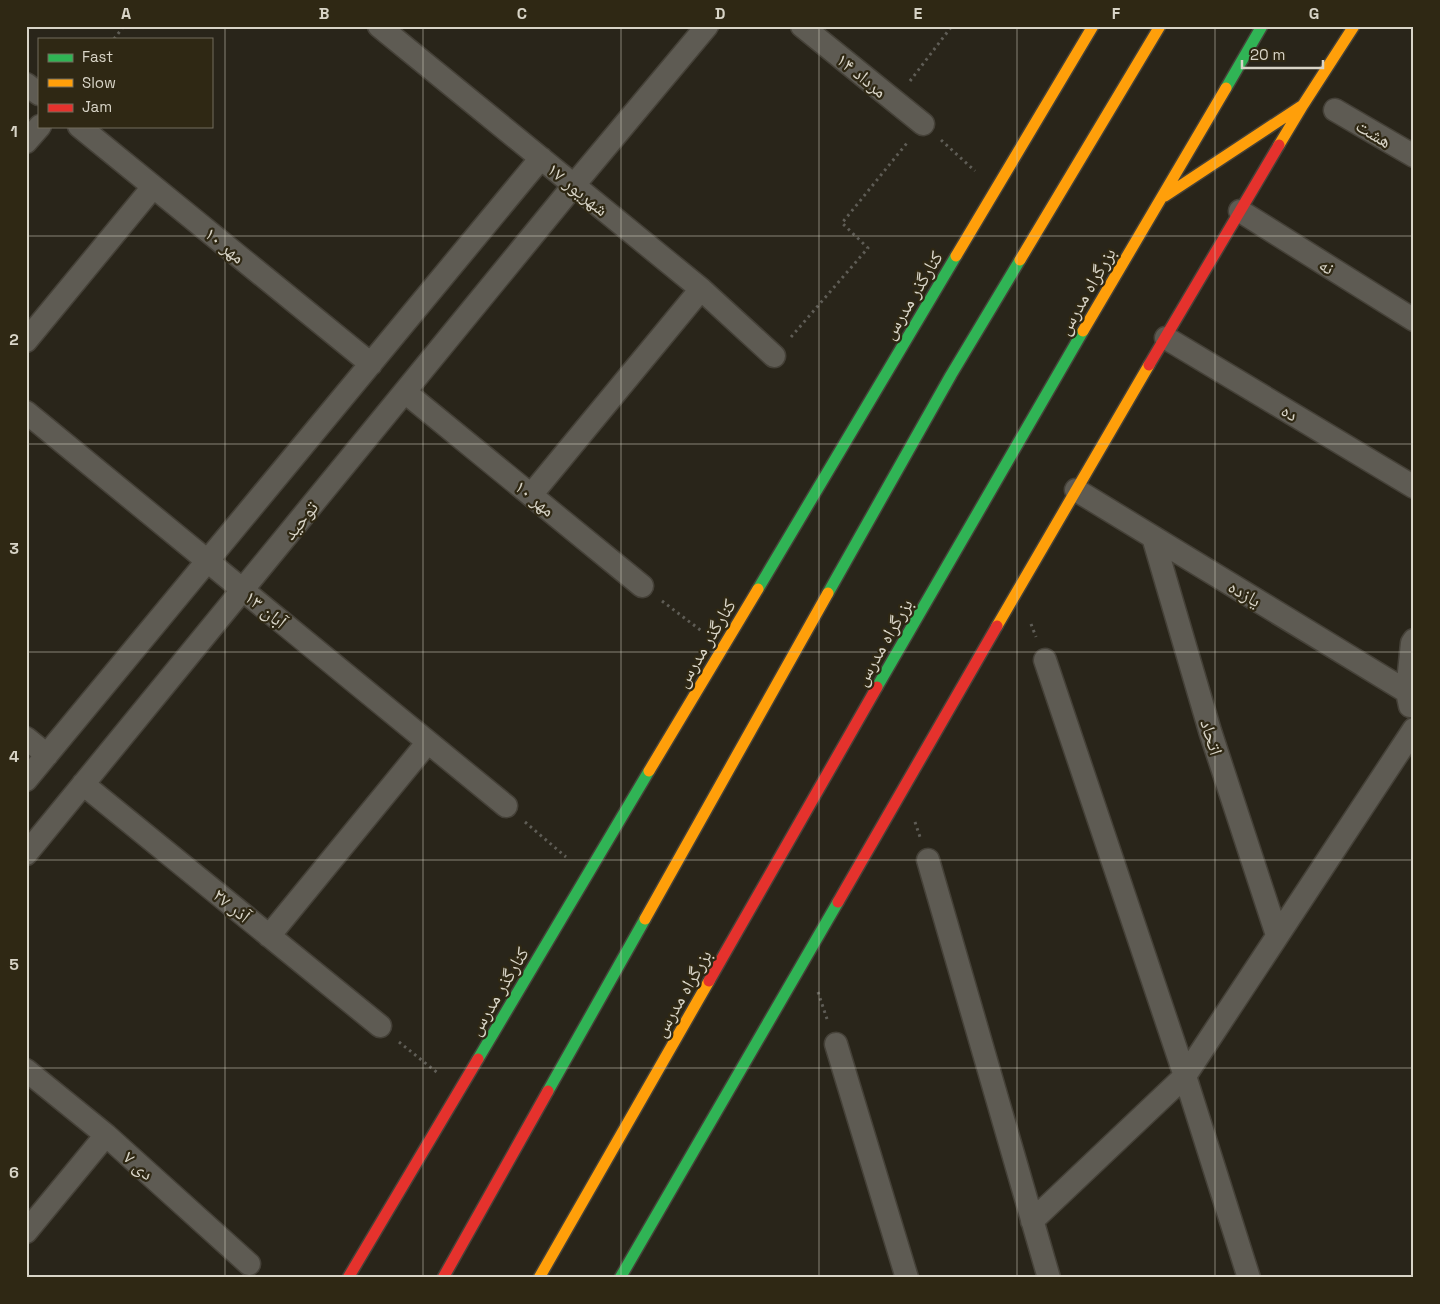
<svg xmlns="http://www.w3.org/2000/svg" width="1440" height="1304" font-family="'Space Grotesk','Noto Naskh Arabic',sans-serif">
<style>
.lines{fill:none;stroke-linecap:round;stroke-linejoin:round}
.street-casing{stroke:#454138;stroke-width:25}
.fast-casing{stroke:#454138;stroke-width:14}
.slow-casing{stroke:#454138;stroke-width:14}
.jam-casing{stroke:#454138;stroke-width:14}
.path{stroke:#5f5d56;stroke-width:3;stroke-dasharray:2.5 4;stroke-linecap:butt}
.street{stroke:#5e5b53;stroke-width:22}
.fast{stroke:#30b455;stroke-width:11}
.slow{stroke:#ff9f0a;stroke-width:11}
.jam{stroke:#e5322d;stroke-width:11}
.grid{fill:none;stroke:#d8d4c7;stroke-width:1;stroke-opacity:0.55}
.labels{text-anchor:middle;stroke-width:4.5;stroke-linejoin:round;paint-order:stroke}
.street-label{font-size:19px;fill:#d8d4c7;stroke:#2f2814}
.neatline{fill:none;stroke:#d8d4c7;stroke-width:2}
.grid-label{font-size:16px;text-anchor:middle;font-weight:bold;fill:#d8d4c7}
</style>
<rect width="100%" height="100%" fill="#29251a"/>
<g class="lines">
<defs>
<path id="street" d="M379,26L701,289L774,356
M802,26L923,124
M26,84L39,94
M1335,110L1414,156
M79,126L371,364
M26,142L40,126
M1240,211L1414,320
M1166,338L1414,487
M26,341L153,187
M405,392L642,586
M26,412L506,806
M1076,490L1414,696
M531,495L701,289
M1153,537L1210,731L1277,935
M1045,660L1185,1076L1249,1278
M1410,706L1407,692L1412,643L1414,640
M26,738L47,755
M26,780L541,158
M83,784L380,1026
M26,854L574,185L707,26
M928,860L1049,1278
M269,936L428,742
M836,1044L907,1278
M26,1070L106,1135L249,1264
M1032,1221L1185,1076L1414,729
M26,1232L106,1135"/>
<path id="fast" d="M1226,88L1262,26
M758,589L956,256
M828,593L951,375L1020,260
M877,687L1083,331
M478,1059L649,771
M548,1091L645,919
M620,1278L838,902"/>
<path id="slow" d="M1279,145L1303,105L1354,26
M1165,196L1303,105
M956,256L1093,26
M1020,260L1160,26
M1083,331L1226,88
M997,626L1149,365
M649,771L758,589
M645,919L828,593
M539,1278L709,981"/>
<path id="jam" d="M1149,365L1279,145
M838,902L997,626
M709,981L877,687
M348,1278L478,1059
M443,1278L548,1091"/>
</defs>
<use href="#street" class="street-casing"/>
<use href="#fast" class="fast-casing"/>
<use href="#slow" class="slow-casing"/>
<use href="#jam" class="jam-casing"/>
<path class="path" d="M114,39L124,26
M910,81L952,26
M941,140L975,171
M791,337L868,248L842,223L907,143
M662,601L703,632
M1031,624L1036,637
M525,822L566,857
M915,822L920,837
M818,992L828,1022
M399,1042L439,1074"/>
<use href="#street" class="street"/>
<use href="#fast" class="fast"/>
<use href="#slow" class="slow"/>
<use href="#jam" class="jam"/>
</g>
<path class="grid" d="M225,26V1278M423,26V1278M621,26V1278M819,26V1278M1017,26V1278M1215,26V1278M26,236H1414M26,444H1414M26,652H1414M26,860H1414M26,1068H1414"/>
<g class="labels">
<g class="street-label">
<text transform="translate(862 75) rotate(39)" y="7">۱۴ مرداد</text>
<text transform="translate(1374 133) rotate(31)" y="7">هشت</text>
<text transform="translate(578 189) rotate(39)" y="7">۱۷ شهریور</text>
<text transform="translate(225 245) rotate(39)" y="7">۱۰ مهر</text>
<text transform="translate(1327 266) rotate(32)" y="7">نه</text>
<text transform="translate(1086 291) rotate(-60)" y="7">بزرگراه مدرس</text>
<text transform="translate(912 295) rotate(-59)" y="7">کنارگذر مدرس</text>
<text transform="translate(1290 412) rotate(31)" y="7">ده</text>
<text transform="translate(535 498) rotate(39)" y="7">۱۰ مهر</text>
<text transform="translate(300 520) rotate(-51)" y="7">توحید</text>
<text transform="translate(1245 593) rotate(31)" y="7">یازده</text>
<text transform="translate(266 609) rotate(39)" y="7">۱۳ آبان</text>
<text transform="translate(883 642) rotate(-60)" y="7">بزرگراه مدرس</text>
<text transform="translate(705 643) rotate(-59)" y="7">کنارگذر مدرس</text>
<text transform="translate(1212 737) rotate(73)" y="7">اتحاد</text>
<text transform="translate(232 905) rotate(39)" y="7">۲۷ آذر</text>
<text transform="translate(498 991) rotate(-59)" y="7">کنارگذر مدرس</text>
<text transform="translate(682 993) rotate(-60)" y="7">بزرگراه مدرس</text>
<text transform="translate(139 1165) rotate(42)" y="7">۷ دی</text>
</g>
</g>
<rect width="1440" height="1304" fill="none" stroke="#2f2814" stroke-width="55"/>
<rect x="38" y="38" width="175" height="90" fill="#2f2814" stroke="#736d5c"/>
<rect x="48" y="54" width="25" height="8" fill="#30b455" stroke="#736d5c"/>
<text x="82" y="62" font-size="15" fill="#d8d4c7">Fast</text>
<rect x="48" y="79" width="25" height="8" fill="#ff9f0a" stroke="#736d5c"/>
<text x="82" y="88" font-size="15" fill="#d8d4c7">Slow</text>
<rect x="48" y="104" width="25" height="8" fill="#e5322d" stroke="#736d5c"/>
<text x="82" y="112" font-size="15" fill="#d8d4c7">Jam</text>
<path d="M1242 60v8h81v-8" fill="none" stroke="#d8d4c7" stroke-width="2.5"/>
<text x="1250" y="60" font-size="15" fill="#d8d4c7" stroke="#2f2814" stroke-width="4" paint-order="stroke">20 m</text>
<rect x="28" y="28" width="1384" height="1248" class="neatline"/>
<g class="grid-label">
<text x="126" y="19">A</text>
<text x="324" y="19">B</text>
<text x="522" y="19">C</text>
<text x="720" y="19">D</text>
<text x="918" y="19">E</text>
<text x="1116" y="19">F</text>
<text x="1314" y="19">G</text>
<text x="14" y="137">1</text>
<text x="14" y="345">2</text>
<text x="14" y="554">3</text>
<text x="14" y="762">4</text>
<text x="14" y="970">5</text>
<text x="14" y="1178">6</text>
</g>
</svg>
